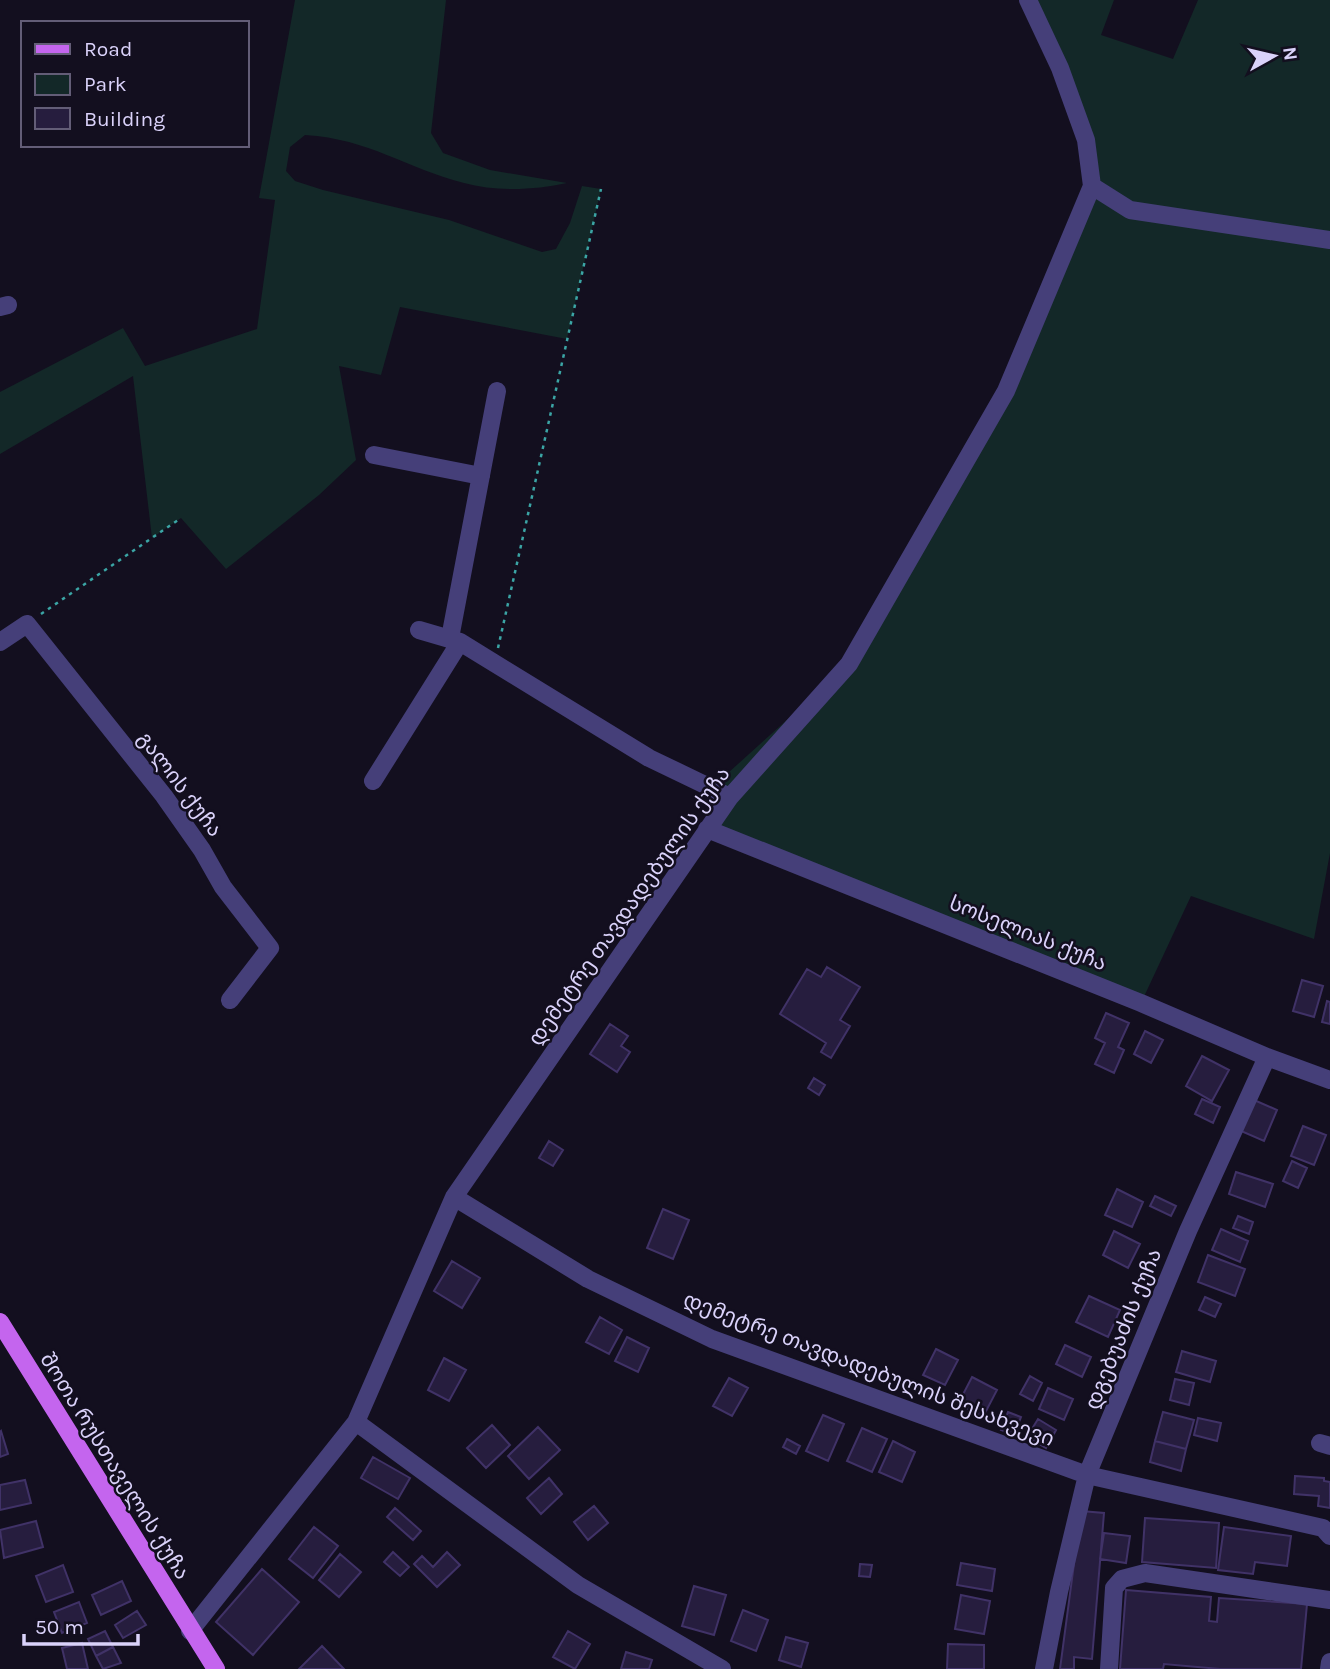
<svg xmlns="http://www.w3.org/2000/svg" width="1330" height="1669" font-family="Karla,'Noto Sans Georgian',sans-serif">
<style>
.green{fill:#132828}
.building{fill:#261d3e;stroke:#403267;stroke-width:2}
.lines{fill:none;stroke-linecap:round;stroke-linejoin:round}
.path{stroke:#3ba5a5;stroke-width:2.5;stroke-dasharray:3.5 5;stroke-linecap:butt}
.minor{stroke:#453f79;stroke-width:18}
.major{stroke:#c465ee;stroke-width:18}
.labels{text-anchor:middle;stroke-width:5;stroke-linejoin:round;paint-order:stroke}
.street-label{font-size:21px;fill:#dad2fa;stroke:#130f1f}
</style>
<rect width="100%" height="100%" fill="#130f1f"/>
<path class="green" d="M295,0H446L431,133L443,153L490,170L567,183C535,190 496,192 464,183C405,168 370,139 305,135L290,147L286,171L295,181L323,190L449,220L542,252L556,249L570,223L582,186L601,189L567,339L400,307L381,375L339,366L356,460L319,495L226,569L181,518L152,538L133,376L0,454V392L123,328L145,366L257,329L275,200L259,198Z
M1028,0H1114L1101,35L1173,59L1198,0H1330V853L1314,939L1191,896L1141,1003L708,829L718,782L849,664L1006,391L1092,186L1086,140Z"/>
<path class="building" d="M827,967L860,987L840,1020L850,1026L831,1058L821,1052L826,1043L780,1014L807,969L821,977Z
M1302,980L1323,986L1314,1017L1293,1011Z
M1327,1001L1330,1002V1024L1322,1022Z
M1106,1013L1129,1023L1118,1047L1124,1050L1114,1073L1095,1064L1105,1043L1095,1038Z
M610,1024L628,1036L621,1046L630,1052L617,1072L590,1054Z
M1145,1031L1163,1040L1151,1063L1134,1054Z
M1202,1056L1229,1070L1212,1101L1186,1086Z
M814,1078L825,1085L819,1095L808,1088Z
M1202,1099L1220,1107L1213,1123L1195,1114Z
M1254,1100L1277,1110L1264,1141L1241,1131Z
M1303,1126L1326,1135L1314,1165L1291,1156Z
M549,1141L563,1150L553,1166L539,1158Z
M1292,1161L1307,1168L1298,1188L1283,1181Z
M1236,1172L1273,1184L1265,1207L1229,1194Z
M1117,1189L1143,1202L1132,1227L1105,1215Z
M1155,1196L1176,1206L1171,1216L1150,1206Z
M663,1209L689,1220L673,1259L647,1248Z
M1238,1216L1253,1222L1249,1234L1233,1228Z
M1221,1229L1248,1241L1240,1262L1212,1250Z
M1114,1231L1140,1244L1128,1268L1103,1255Z
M1208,1255L1245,1269L1235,1296L1198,1282Z
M452,1261L480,1278L462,1308L434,1291Z
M1089,1296L1120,1310L1108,1337L1076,1322Z
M1205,1297L1221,1304L1215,1317L1199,1310Z
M600,1317L622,1330L609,1354L586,1342Z
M627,1337L649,1348L638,1372L615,1361Z
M1065,1345L1091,1357L1082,1377L1056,1364Z
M936,1349L958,1360L945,1385L923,1375Z
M1182,1351L1216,1361L1210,1382L1176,1372Z
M444,1358L466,1370L449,1401L428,1390Z
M1030,1376L1042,1383L1033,1401L1020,1394Z
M972,1377L997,1390L983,1417L958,1404Z
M729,1378L748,1388L732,1416L713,1406Z
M1175,1379L1194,1383L1189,1405L1170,1400Z
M1048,1388L1073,1399L1064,1420L1039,1409Z
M1008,1412L1021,1417L1014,1435L1001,1430Z
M1163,1412L1194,1420L1186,1449L1155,1441Z
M823,1415L844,1424L828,1461L806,1451Z
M1198,1418L1221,1423L1217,1441L1194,1435Z
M1038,1419L1056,1430L1046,1448L1027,1437Z
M492,1425L510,1445L486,1468L467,1448Z
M538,1427L560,1450L529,1479L508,1456Z
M862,1428L887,1439L872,1472L847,1461Z
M1,1431L8,1454L0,1457V1432Z
M787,1439L800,1446L796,1454L783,1447Z
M893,1441L915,1452L902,1482L879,1472Z
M1155,1441L1186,1449L1181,1471L1150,1462Z
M373,1457L410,1478L398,1499L361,1478Z
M1295,1476L1324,1478V1481L1330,1482V1508L1318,1506L1319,1496L1294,1494Z
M549,1478L562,1494L541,1514L527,1498Z
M25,1480L31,1503L0,1510V1485Z
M594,1506L608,1523L588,1540L574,1522Z
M395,1508L421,1531L413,1540L387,1517Z
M1081,1511L1104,1513L1092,1659L1074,1657V1669H1060Z
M1145,1518L1219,1523L1216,1568L1142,1562Z
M36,1521L43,1547L4,1558L0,1530Z
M314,1527L338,1546L313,1578L289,1559Z
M1224,1527L1291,1536L1287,1566L1255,1562L1253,1574L1218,1570Z
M1104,1533L1130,1536L1126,1563L1100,1559Z
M393,1552L409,1567L400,1576L384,1562Z
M447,1552L460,1565L437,1587L414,1564L422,1556L433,1567Z
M340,1554L361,1572L339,1597L319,1580Z
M961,1563L995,1569L992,1591L957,1585Z
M860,1564L872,1565L870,1577L859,1576Z
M63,1565L73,1592L46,1602L36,1576Z
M262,1569L299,1602L253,1655L216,1622Z
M122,1581L131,1601L101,1615L92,1595Z
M694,1586L726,1595L714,1635L682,1626Z
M1126,1590L1211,1597L1209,1621L1217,1622L1219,1598L1307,1604L1301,1669H1220L1164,1664L1163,1669H1120Z
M961,1595L990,1601L984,1634L955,1629Z
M79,1602L87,1623L62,1633L54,1612Z
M743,1610L768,1620L756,1651L731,1641Z
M137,1611L146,1625L123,1638L115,1625Z
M105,1631L113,1647L96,1656L88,1639Z
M568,1631L590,1644L575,1669L553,1657Z
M786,1637L808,1643L801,1667L779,1660Z
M82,1643L88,1669H67L62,1648Z
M948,1644L984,1645V1669H947Z
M322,1646L344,1669H299Z
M113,1647L121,1663L103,1669L96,1656Z
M626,1652L652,1660L649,1669H621Z"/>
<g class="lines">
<path class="path" d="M41,614L181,518
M498,648L601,189"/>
<path class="minor" d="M1092,186L1130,210L1330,240
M0,307L8,305
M374,455L481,476
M419,630L460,642L649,758L730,797
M450,638L497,391
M0,642L27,624L164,796L202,850L223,887L270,948L230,1000
M373,781L460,642
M707,829L1141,1003L1267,1057L1330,1080
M454,1197L588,1279L712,1339L1087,1475L1323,1528L1330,1536
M356,1422L578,1585L722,1669
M1320,1443L1330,1446
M190,1631L356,1422L454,1197L730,797L849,664L1006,391L1092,186L1086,140L1060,68L1028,0
M1044,1669L1059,1592L1087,1475L1188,1231L1267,1057
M1109,1669L1114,1588L1122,1579L1145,1573L1330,1600
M1329,1669L1330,1662"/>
<path class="major" d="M0,1322L216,1669"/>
</g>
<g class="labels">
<g class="street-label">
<text transform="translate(180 784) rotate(53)" y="7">გალის ქუჩა</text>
<text transform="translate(629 906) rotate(-55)" y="7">დემეტრე თავდადებულის ქუჩა</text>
<text transform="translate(1028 933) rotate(22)" y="7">სოსელიას ქუჩა</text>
<text transform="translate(1123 1329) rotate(-68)" y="7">დგებუაძის ქუჩა</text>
<text transform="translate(869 1369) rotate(21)" y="7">დემეტრე თავდადებულის შესახვევი</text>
<text transform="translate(115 1466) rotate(58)" y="7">შოთა რუსთაველის ქუჩა</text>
</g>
</g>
<rect x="21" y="21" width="228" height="126" fill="#130f1f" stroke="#635d77" stroke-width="2"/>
<rect x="35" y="44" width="35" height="10" fill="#c465ee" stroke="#635d77" stroke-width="2"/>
<text x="84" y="56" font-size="21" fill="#dad2fa">Road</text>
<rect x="35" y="74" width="35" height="21" fill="#132828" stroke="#635d77" stroke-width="2"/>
<text x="84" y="91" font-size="21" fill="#dad2fa">Park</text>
<rect x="35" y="108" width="35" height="21" fill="#261d3e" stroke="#635d77" stroke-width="2"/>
<text x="84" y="126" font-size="21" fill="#dad2fa">Building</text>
<g transform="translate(1274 56) rotate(82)" stroke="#130f1f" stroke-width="5" paint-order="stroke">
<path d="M0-5L12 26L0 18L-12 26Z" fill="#dad2fa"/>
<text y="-10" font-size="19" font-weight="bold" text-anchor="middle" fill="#dad2fa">N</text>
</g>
<path d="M24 1634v10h114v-10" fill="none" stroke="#dad2fa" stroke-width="3.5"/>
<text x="35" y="1634" font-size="21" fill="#dad2fa" stroke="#130f1f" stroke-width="5" paint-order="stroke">50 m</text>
</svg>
